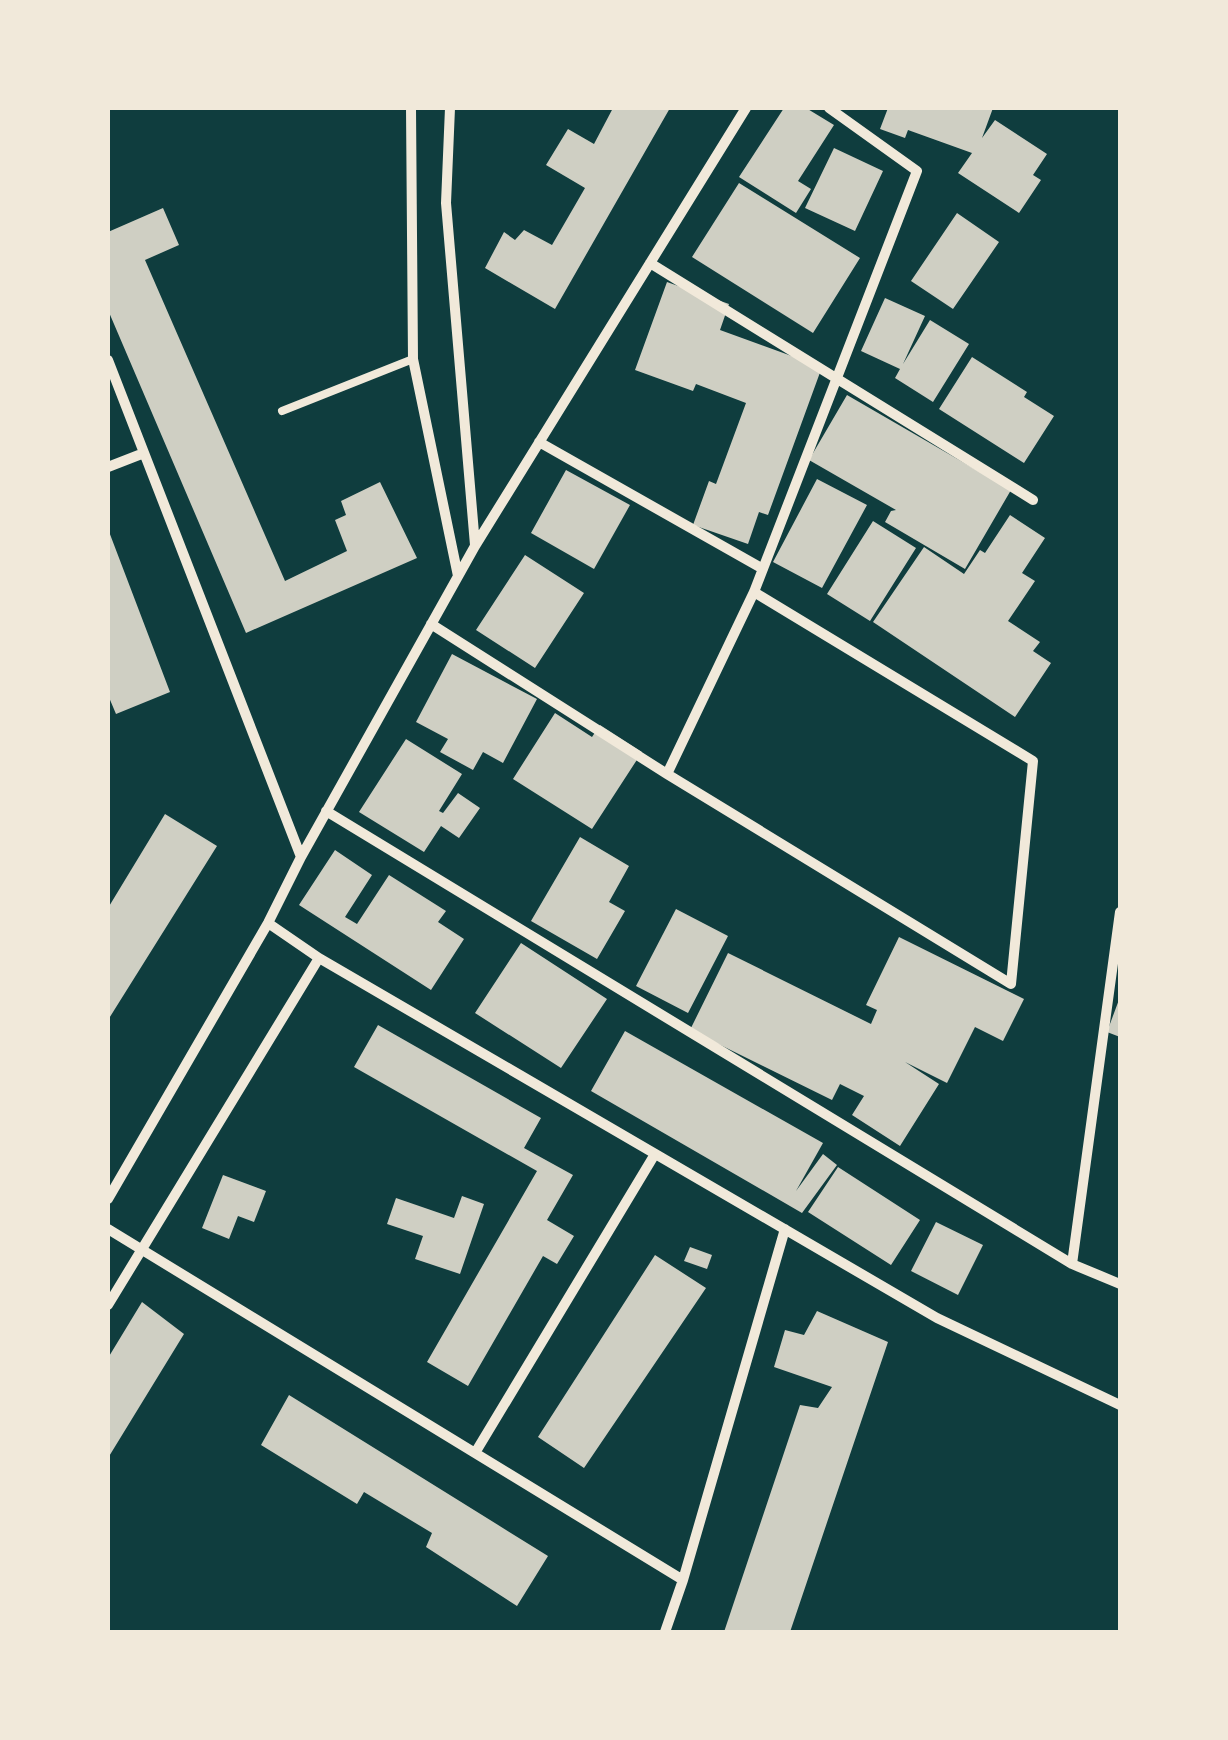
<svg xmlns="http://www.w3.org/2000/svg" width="1228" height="1740" font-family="Karla,sans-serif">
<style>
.building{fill:#cfcfc3}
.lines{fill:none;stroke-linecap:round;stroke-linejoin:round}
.service{stroke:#f1e9da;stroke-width:8}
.minor{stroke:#f1e9da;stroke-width:10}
</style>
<rect width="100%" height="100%" fill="#0f3d3e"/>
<path class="building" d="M613,108H670L555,309L485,268L504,232L515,240L524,230L552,245L585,188L546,165L568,129L594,144Z
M784,108H806L834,125L798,181L811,189L796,213L739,177Z
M888,108H993L982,138L995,120L1047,154L1033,175L1041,180L1019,213L958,173L972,153L908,130L905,138L880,129Z
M834,148L883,171L855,231L805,208Z
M739,183L860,258L813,333L692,257Z
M163,208L179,245L145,260L285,581L347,551L335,520L346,515L341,501L380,482L417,558L246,633L108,310V232Z
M957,213L999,242L953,309L911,281Z
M667,282L729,304L720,330L822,367L768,515L759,512L748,544L693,525L709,481L716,484L746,403L696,384L693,391L635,370Z
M885,298L925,316L903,364L930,320L969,344L933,402L895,378L900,369L861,351Z
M972,357L1027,392L1024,397L1054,416L1024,463L939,409Z
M847,395L1011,490L965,569L885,522L891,511L896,510L809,460Z
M566,470L630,505L594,569L531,533Z
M817,479L867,505L822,588L773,562Z
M1010,515L1045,538L1022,573L1035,581L1008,621L1040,642L1033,651L1051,663L1015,717L873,622L924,547L964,574L980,550L985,553Z
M873,521L916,548L870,621L827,594Z
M108,529L170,692L116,714L108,695Z
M525,555L584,593L535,668L476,630Z
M452,654L537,699L503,763L483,752L473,770L440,752L448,739L416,722Z
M555,713L592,737L600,725L642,752L592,829L513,779Z
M406,739L462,774L439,811L443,813L458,793L480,808L459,838L441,826L424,852L359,812Z
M165,814L217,846L108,1020V908Z
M580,837L629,866L609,902L625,911L597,959L531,921Z
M335,850L372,875L345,917L357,924L389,875L446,911L438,922L464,939L431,990L299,905Z
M676,909L728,936L688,1013L636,986Z
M899,937L1024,999L1003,1041L975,1027L947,1083L905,1062L939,1084L900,1146L852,1115L864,1096L840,1084L832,1100L690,1030L728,953L871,1024L877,1010L866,1005Z
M521,943L607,999L561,1068L475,1013Z
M1120,997V1037L1107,1032Z
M378,1025L541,1118L524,1148L573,1175L547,1220L574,1236L557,1264L543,1256L468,1386L427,1362L537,1171L354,1067Z
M625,1031L823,1143L796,1191L823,1154L837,1165L802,1213L591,1091Z
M838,1167L920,1220L891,1265L808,1212Z
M223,1175L266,1191L254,1222L238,1216L229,1239L202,1228Z
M462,1196L484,1204L460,1274L415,1259L423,1236L387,1224L396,1198L454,1218Z
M936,1222L983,1245L958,1295L911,1271Z
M690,1247L712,1255L707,1269L684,1261Z
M655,1255L706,1288L584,1468L538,1437Z
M142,1302L184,1334L108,1458V1358Z
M817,1311L888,1342L790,1632H724L800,1405L818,1408L832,1387L774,1367L785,1330L804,1335Z
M289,1395L548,1556L517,1606L426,1547L432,1533L364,1492L357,1504L261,1445Z"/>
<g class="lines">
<path class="service" d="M282,411L413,359"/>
<path class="minor" d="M411,108L413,359L458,576
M450,108L446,203L475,545
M650,263L1033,500
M108,360L301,857
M539,442L763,569
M108,467L144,453
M431,624L667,774L1011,984L1033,761L754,592
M667,774L754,592L917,171L829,108
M326,811L1072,1264L1120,1284
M268,923L319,958L937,1318L1120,1405
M108,1199L268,923L301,857L475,546L746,108
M108,1229L683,1580
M1072,1264L1120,912
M108,1305L319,958
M475,1453L655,1154
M665,1632L683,1580L785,1229"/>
</g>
<rect width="1228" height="1740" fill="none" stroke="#f1e9da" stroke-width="220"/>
</svg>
